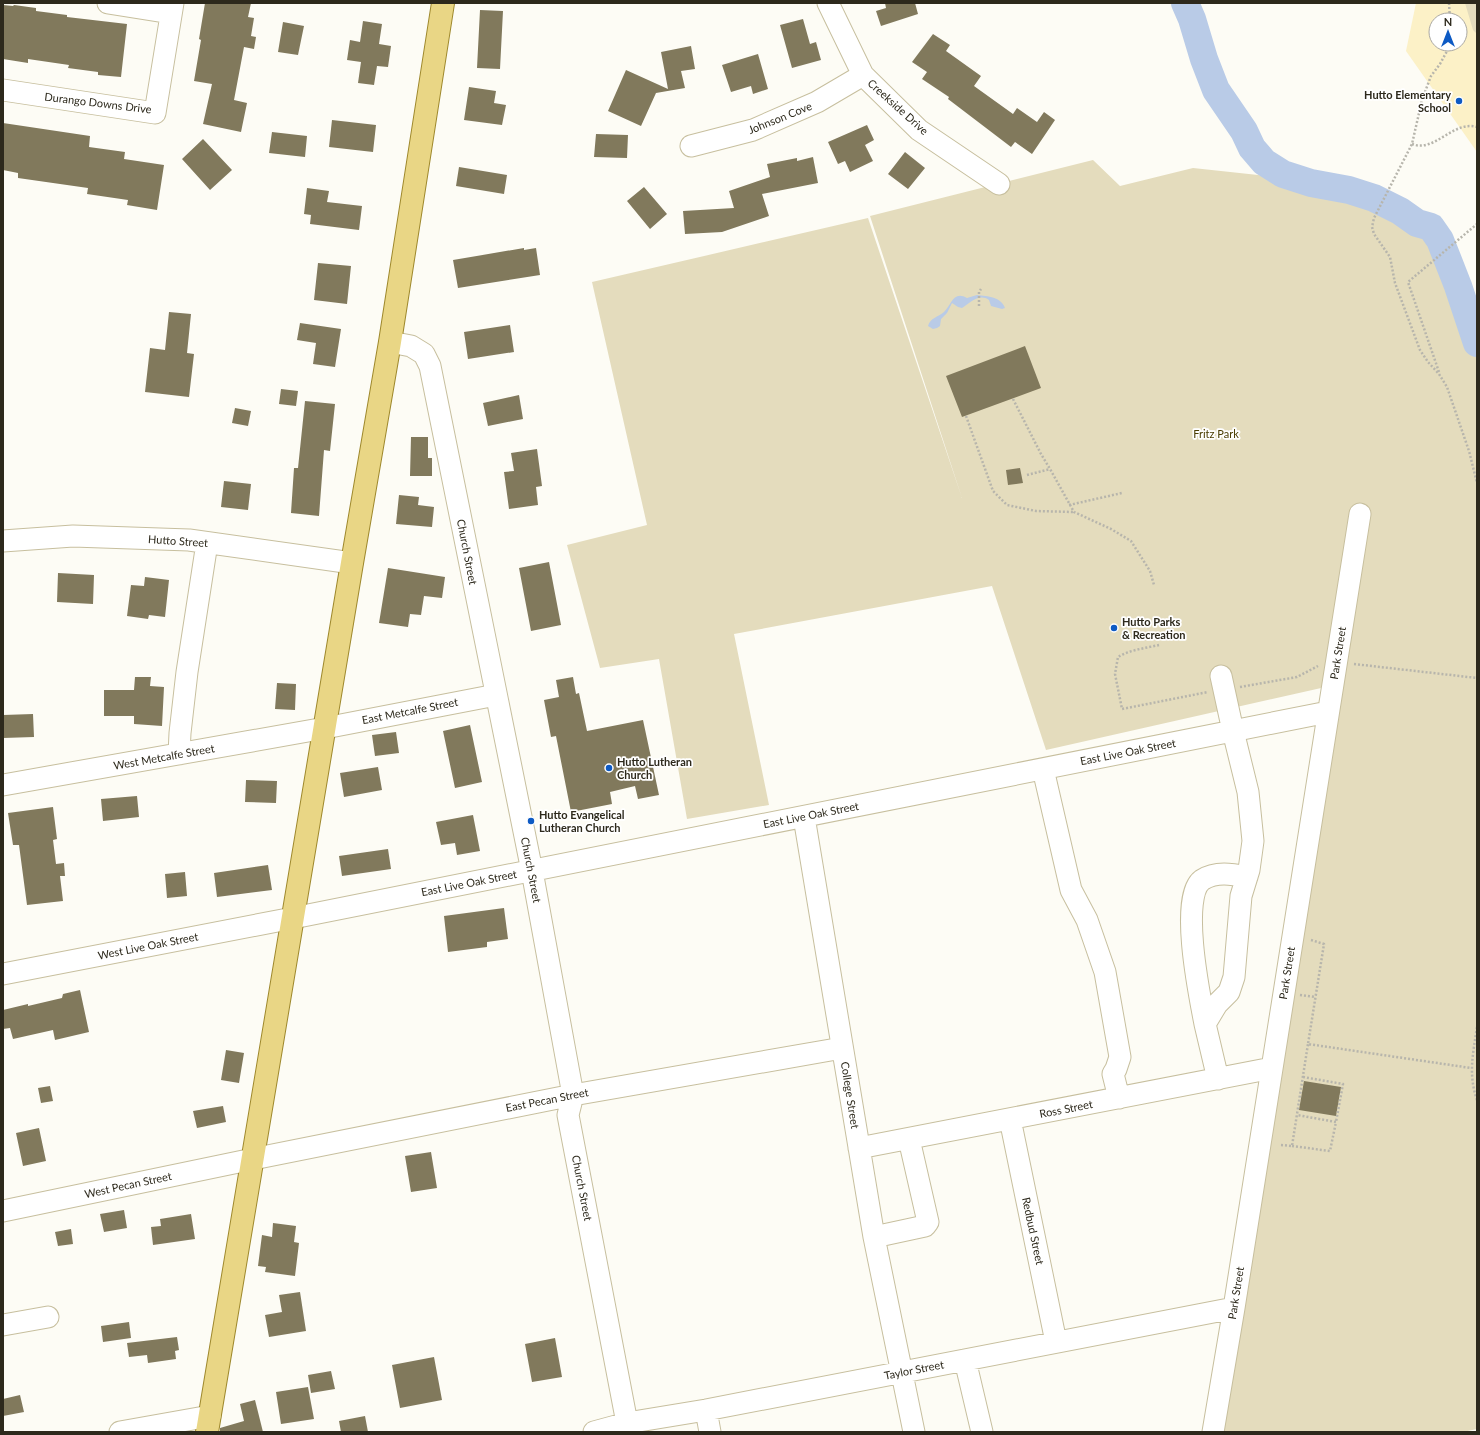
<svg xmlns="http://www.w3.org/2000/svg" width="1480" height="1435" font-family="Lato,sans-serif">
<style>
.built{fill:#fcf1c7;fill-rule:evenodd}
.green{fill:#e4dcbd}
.water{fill:#b9cbe7}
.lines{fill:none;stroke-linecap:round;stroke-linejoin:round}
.river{stroke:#b9cbe7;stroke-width:28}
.building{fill:#81795c}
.minor-casing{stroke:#c7bf9e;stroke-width:23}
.major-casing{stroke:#9e882c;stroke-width:24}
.path{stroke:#b7b5ac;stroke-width:2.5;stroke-dasharray:2 2;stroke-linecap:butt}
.minor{stroke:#fff;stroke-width:21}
.major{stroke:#e9d685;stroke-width:22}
.poi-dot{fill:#0d5ac4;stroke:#fff;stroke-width:1.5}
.labels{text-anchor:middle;stroke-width:3.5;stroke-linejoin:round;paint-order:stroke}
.poi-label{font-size:11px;font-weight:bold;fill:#2d291c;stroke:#fff;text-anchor:start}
.street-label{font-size:11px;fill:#2d291c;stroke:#fff}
.park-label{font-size:11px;fill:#4a3c01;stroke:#fff}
</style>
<rect width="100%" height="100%" fill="#fdfcf5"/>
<path class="built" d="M1416,3H1477V152L1406,51ZM1436,20H1460V44H1436Z"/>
<path class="green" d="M1465,3H1477V34L1473,30Z
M1093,160L1120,186L1193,168L1371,187L1416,212L1448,231L1477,315V1429L1463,1432H1222L1339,684L1046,750L992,586L734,634L769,805L687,819L659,659L600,668L567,545L647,525L592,282L868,218L962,498L870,216Z"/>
<path class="water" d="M977,295C988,296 1001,297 1005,308L1002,309L991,306L989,300C979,293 970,303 962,308L958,307L952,303L947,313L941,319L940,326L937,328L933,329L928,326C930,318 938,317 944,312C951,306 953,290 967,298Z"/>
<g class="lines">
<path class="river" d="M1185,3L1192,19L1204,59L1216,90L1244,131L1252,148L1264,162L1283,174L1311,183L1349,190L1374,198L1400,211L1417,223L1431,227L1440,240L1458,286L1477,343"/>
</g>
<path class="building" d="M205,3H251L248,17L254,18L251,36L256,37L254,49L244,47L234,100L247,103L241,132L203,124L212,84L194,81L201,40L199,39Z
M885,3H915L918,14L881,26L876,11L886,8Z
M3,5L13,6L14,5L36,8V11L67,15V17L127,24L121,77L98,75V72L68,68L69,65L28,59V63L3,59Z
M480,10L503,11L500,69L477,68Z
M803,19L810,44L816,42L821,60L792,68L780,25Z
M363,21L382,24L379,44L391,46L388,67L377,66L374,85L358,83L361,62L347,60L350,40L360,42Z
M283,22L304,26L298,55L278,52Z
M933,34L950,45L946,51L981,76L974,86L1013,114L1017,108L1037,122L1044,112L1055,120L1032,154L1015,142L1011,147L948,99L949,97L922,79L927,72L912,62Z
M691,46L695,69L681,71L685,88L656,93L641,126L608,111L626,70L668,89L661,52Z
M758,54L768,89L753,94L751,86L731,92L722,65Z
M469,87L496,91L494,103L506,105L502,125L464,120Z
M332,120L376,125L373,152L329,147Z
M3,123L90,136L89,147L125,152L124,159L164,165L157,210L127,205L128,200L87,194L88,188L18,178V173L3,170Z
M867,125L874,140L865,145L873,161L850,172L845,161L838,164L828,142Z
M272,132L307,136L305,157L269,153Z
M596,134L628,135L627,158L594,157Z
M203,139L232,170L210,190L182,159Z
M905,152L925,168L908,189L888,174Z
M813,157L818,183L762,194L769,216L722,232L685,234L683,211L734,208L729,191L770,177L767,164L797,158V161Z
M459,167L507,175L504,194L456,186Z
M644,187L667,214L650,229L627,201Z
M307,188L329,191L327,202L362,206L359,230L310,224L311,215L304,214Z
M524,248V250L536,248L540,275L458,288L453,260Z
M318,263L351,266L347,304L314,300Z
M169,312L191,314L187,353L194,354L189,397L145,392L150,348L165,350Z
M300,323L341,329L335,367L313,364L316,343L297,340Z
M510,325L514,352L468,359L464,332Z
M1025,346L1041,388L962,417L946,376Z
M281,389L298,391L296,406L279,404Z
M519,395L523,419L488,426L483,403Z
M305,401L335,404L330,451L324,450L319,516L291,513L294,468H298Z
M235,408L251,411L248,426L232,423Z
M411,437H428V458H432V476H410Z
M537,449L542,486L536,487L538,505L509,509L504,472L514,471L511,453Z
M1020,468L1023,483L1008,485L1006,470Z
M224,481L251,484L248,510L221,507Z
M399,495L419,497L418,505L434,507L432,527L396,524Z
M549,562L561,625L531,631L519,568Z
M388,568L445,577L442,598L424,596L421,615L410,614L408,627L379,623Z
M58,573L94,575L93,604L57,602Z
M145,577L169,580L165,617L149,615L148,619L127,616L131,585L144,586Z
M135,677H151L150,686L164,687L162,726L134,724V716H104V690H134Z
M573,677L576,694L579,693L587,731L643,720L659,795L638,799L635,786L610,792L612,804L571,812L556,736L551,737L544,700L559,697L556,680Z
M277,683L296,684L295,710L275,709Z
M33,714L34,737L3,738V715Z
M470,725L482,782L455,788L443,731Z
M396,732L399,753L375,756L372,735Z
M378,767L382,790L344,797L340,773Z
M246,780L277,781L276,803L245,802Z
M137,796L139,817L103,821L101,799Z
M53,807L57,839L53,840L56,864L64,863L65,876H60L63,901L27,905L19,845H13L8,813Z
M473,815L480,851L457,855L455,843L441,845L436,822Z
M388,849L391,869L342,876L339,856Z
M268,865L272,890L217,897L214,873Z
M185,872L187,896L167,898L165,874Z
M504,908L508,939L487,942V947L448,952L444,916Z
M80,990L89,1032L55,1040L53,1030L13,1039L10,1028L3,1029V1010L28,1004V1006L62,998L63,994Z
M226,1050L244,1053L239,1083L221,1080Z
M1304,1081L1341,1087L1336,1116L1299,1110Z
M50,1086L53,1101L41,1103L38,1088Z
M223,1106L226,1122L197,1128L193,1111Z
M39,1128L46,1161L23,1166L16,1133Z
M431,1152L437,1188L411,1192L405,1156Z
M124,1210L127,1228L104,1232L100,1214Z
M191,1214L195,1239L153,1245L151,1227L161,1226L160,1219Z
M273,1223L296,1226L294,1242L299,1243L295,1276L265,1272L266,1267L258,1266L262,1235L272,1237Z
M71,1229L73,1244L58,1246L55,1232Z
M300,1292L306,1331L269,1337L265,1315L282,1312L279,1295Z
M129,1322L131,1338L103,1342L101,1326Z
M177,1337L179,1350L175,1351L176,1359L148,1363L147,1355L129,1357L127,1343Z
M555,1338L562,1377L532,1382L525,1344Z
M434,1357L442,1400L400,1408L392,1365Z
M331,1371L335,1389L311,1393L308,1375Z
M308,1387L314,1419L281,1424L276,1392Z
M20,1395L24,1412L3,1416V1399Z
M255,1400L263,1432H220V1428L244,1421L240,1404Z
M365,1416L368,1432H341L339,1421Z"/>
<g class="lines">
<defs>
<path id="minor" d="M108,3L171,13
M828,3L863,75L919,130L999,184
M3,90L155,113L173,3
M691,146L753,130L817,102L863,75
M390,342L411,346L424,354L430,366L532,871L573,1095L568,1115L627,1423
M3,541L73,536L189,540L352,563
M179,754L180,733L187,672L207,543
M1043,769L1071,890L1087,920L1105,972L1120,1057L1116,1069L1113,1074L1119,1098
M3,785L325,728L496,695
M804,817L874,1237L914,1432
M3,974L293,918L1328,712
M1205,1024C1200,998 1179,897 1202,880C1216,871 1232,874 1247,877
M1218,1079L1205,1024L1217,1004L1229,992L1234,977L1241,896L1249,870L1253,841L1248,792L1233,731L1221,676
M1010,1119L1056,1342
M859,1148L1272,1068
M3,1211L253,1159L573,1095L842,1048
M874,1237L925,1226L928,1222L909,1139
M3,1325L48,1317
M965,1360L982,1432
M706,1410L710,1432
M120,1432L210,1416
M594,1432L627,1423L706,1410L1234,1308
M1213,1432L1234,1308L1360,514"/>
<path id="major" d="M207,1432L352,563L390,342L443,3"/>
</defs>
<use href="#minor" class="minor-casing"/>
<use href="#major" class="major-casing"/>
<path class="path" d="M1449,3L1450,20
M1448,44L1446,53L1440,64L1431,76L1422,100L1412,144L1374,218L1372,227L1374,234L1390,257L1395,283L1420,350L1428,362L1439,374L1447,387L1469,451L1477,483
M1412,144C1435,153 1453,120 1477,127
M979,306V292L981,289
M1439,372L1408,282L1477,224
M1013,399L1041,454L1050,469L1074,512L1111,529L1131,541L1150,571L1154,585
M966,416L993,491L1007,505L1036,511L1073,512
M1027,475L1050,469
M1069,505L1122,493
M1159,645C1146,648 1129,650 1118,657L1115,674L1122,709L1208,692
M1354,664L1477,678
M1240,687L1297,677L1318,666
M1311,940L1324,944L1308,1044L1471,1068
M1300,995L1315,997
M1477,1027C1473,1054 1468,1074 1477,1100
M1303,1077L1343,1084L1336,1122
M1281,1145L1292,1146L1308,1044
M1292,1146L1330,1151L1336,1122L1297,1115"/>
<use href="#minor" class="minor"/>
<use href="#major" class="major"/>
</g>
<g class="poi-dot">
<circle cx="1459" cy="101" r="4"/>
<circle cx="1114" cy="628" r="4"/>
<circle cx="609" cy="768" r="4"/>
<circle cx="531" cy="821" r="4"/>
</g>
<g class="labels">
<g class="poi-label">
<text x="1451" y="99" text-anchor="end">Hutto Elementary<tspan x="1451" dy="13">School</tspan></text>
<text x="1122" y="626">Hutto Parks<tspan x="1122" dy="13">&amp; Recreation</tspan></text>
<text x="617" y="766">Hutto Lutheran<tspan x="617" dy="13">Church</tspan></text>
<text x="539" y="819">Hutto Evangelical<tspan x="539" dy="13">Lutheran Church</tspan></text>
</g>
<g class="street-label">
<text transform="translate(98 103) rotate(7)" y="4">Durango Downs Drive</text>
<text transform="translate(898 107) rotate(42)" y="4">Creekside Drive</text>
<text transform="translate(780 118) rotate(-22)" y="4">Johnson Cove</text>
<text transform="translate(178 541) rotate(4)" y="4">Hutto Street</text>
<text transform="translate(467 552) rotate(79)" y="4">Church Street</text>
<text transform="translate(1338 653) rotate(-81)" y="4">Park Street</text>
<text transform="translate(410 711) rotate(-11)" y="4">East Metcalfe Street</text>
<text transform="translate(1128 752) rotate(-11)" y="4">East Live Oak Street</text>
<text transform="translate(164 757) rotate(-10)" y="4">West Metcalfe Street</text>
<text transform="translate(811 815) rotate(-11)" y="4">East Live Oak Street</text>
<text transform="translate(531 870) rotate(79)" y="4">Church Street</text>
<text transform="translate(469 883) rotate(-11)" y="4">East Live Oak Street</text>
<text transform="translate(148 946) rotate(-11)" y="4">West Live Oak Street</text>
<text transform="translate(1287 973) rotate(-81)" y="4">Park Street</text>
<text transform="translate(850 1095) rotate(81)" y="4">College Street</text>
<text transform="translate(547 1100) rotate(-11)" y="4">East Pecan Street</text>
<text transform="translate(1066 1109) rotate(-11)" y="4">Ross Street</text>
<text transform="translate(128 1185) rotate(-12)" y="4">West Pecan Street</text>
<text transform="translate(582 1188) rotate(79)" y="4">Church Street</text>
<text transform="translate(1033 1231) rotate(78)" y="4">Redbud Street</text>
<text transform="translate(1236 1293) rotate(-81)" y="4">Park Street</text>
<text transform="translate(914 1370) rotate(-11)" y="4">Taylor Street</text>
</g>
<g class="park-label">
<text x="1216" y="438">Fritz Park</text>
</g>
</g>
<rect width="1480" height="1435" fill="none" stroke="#2d291c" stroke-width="8"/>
<g transform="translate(1448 32)"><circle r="19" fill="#ffffff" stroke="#aba9a4"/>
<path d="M0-3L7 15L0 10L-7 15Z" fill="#0d5ac4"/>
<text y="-6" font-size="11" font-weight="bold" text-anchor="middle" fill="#2d291c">N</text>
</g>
</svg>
